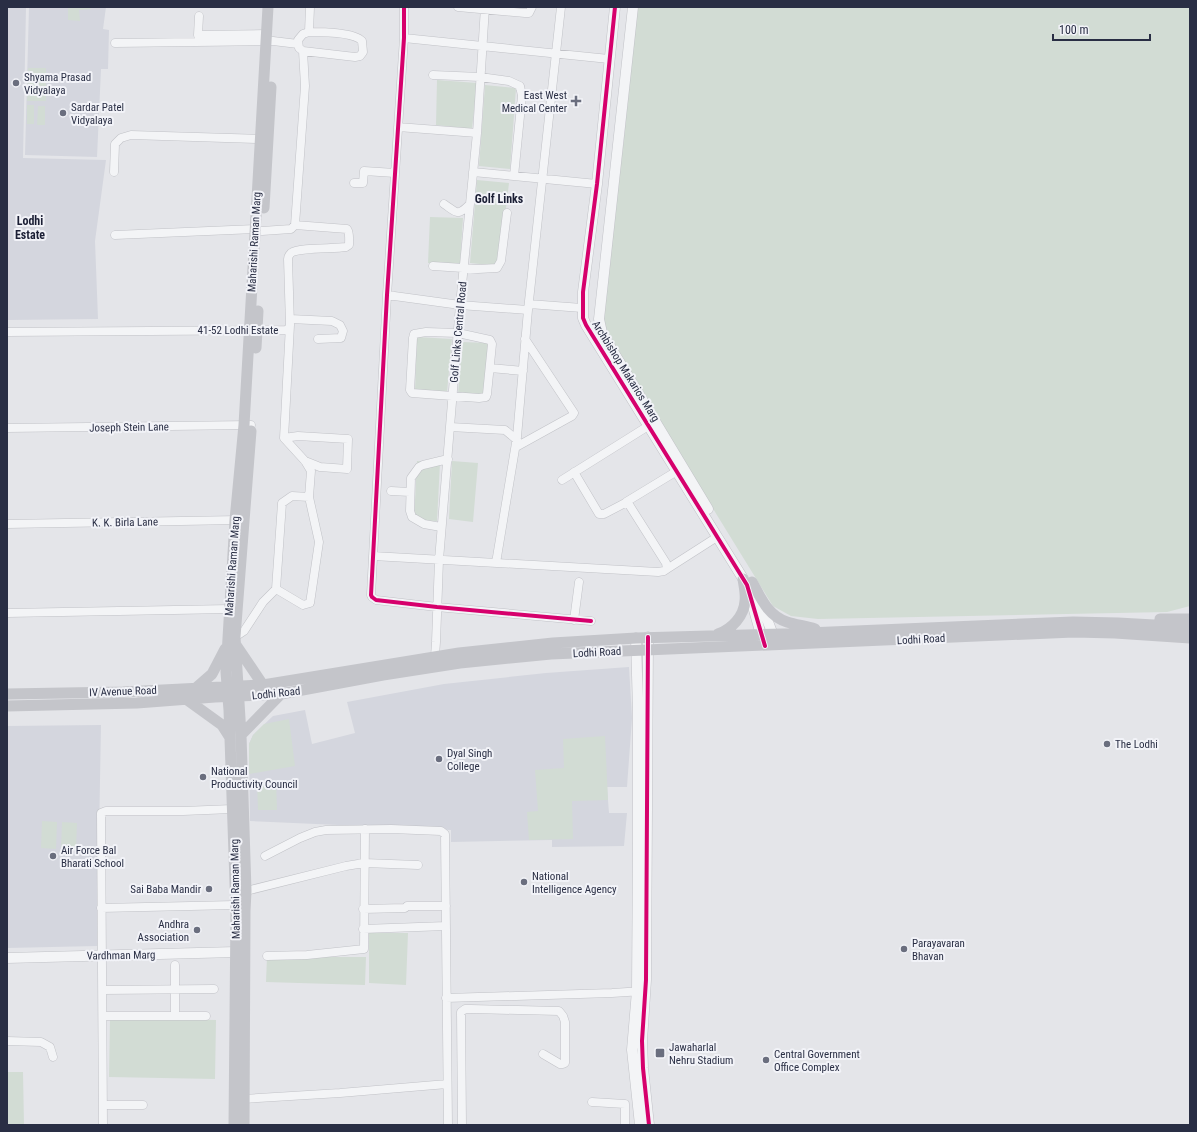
<svg xmlns="http://www.w3.org/2000/svg" width="1197" height="1132" font-family="'Roboto Condensed',sans-serif">
<style>
.built{fill:#d4d6de}
.green{fill:#d2dcd4}
.lines{fill:none;stroke-linecap:round;stroke-linejoin:round}
.minor-casing{stroke:#c1c2c7;stroke-width:9}
.tertiary-casing{stroke:#c1c2c7;stroke-width:11}
.minor{stroke:#f3f4f6;stroke-width:8}
.tertiary{stroke:#f3f4f6;stroke-width:10}
.secondary{stroke:#c4c5ca;stroke-width:11}
.cycleway-casing{stroke:#f2f3f8;stroke-width:6}
.cycleway{stroke:#d6006c;stroke-width:4}
.poi-dot{fill:#6a6e7e;stroke:#f2f3f8;stroke-width:1.5}
.labels{text-anchor:middle;stroke-width:4;stroke-linejoin:round;paint-order:stroke}
.poi-label{font-size:11px;fill:#292e44;stroke:#f2f3f8;text-anchor:start}
.street-label{font-size:11px;fill:#292e44;stroke:#f2f3f8}
.neighbourhood-label{font-size:12px;font-weight:bold;fill:#1b1f35;stroke:#f2f3f8}
</style>
<rect width="100%" height="100%" fill="#e4e5e9"/>
<path class="built" d="M7,7H26L23,158L106,160L95,241L98,319L7,320Z
M29,7H123H106L103,29L109,30L108,69H101L97,157L25,155Z
M629,667L632,718L627,787H607L609,813H627L624,846L552,847V840L451,842V830L250,821L249,744L253,735L273,716L305,710L312,744L355,733L347,702L444,684L546,673Z
M101,725L97,946L7,948V726Z"/>
<path class="green" d="M68,7H90L91,9L79,10L80,21L68,20Z
M637,7H1190V606L1167,612L818,619L791,616L773,606L606,335L601,308L623,147Z
M28,68H46V101H27Z
M437,80L477,83L472,129L436,125Z
M485,85L516,88L510,169L479,166Z
M27,105H34V124H27Z
M38,106H45V125H37Z
M477,180L509,183L499,266L470,263Z
M430,217L463,218L460,265L428,263Z
M417,337L452,339L447,392L415,390Z
M462,342L489,343L485,395L458,394Z
M417,461L440,463L437,521L414,520Z
M452,461L478,463L473,522L449,519Z
M289,719L295,766L249,774V744L253,735L264,724Z
M605,736L608,800L572,801L573,839L529,840L527,812L538,811L535,770L564,768L563,739Z
M276,780L277,810H258L257,781Z
M42,821L57,822L56,849L41,848Z
M62,822L77,823L76,849H61Z
M369,933H408L406,985L369,983Z
M267,957H366L365,985L266,982Z
M110,1018L216,1020L215,1079L109,1077Z
M7,1072H23L24,1125H7Z"/>
<g class="lines">
<defs>
<path id="minor" d="M404,7V38L387,295L371,595L372,597L376,600L437,607L591,621
M458,7L525,13H529L532,7
M199,16L198,35L266,34
M309,32C322,32 354,32 362,41L363,52L360,56L355,57L303,51L299,48L298,40L303,34Z
M309,32L310,7
M404,38L609,59
M115,43L273,41L298,44
M433,75L480,77L509,81L520,86L522,96L514,176
M398,127L477,133
M114,172L115,144L121,138L131,135L260,139
M473,172L597,184
M354,183H363L364,171L395,173
M444,204C456,212 457,217 469,205
M262,231L291,229L295,225L305,86L303,51
M115,235L255,229
M433,266L478,269L497,268L501,261L507,213
M387,295L460,305L528,310
M529,304L582,308
M290,319L332,321L340,325L343,331L341,338L318,339
M290,325L284,438L305,461L311,471L309,497L319,542L310,603L303,605L276,589L282,503L292,496L309,497
M7,332L286,330L289,328L290,325L288,259C288,256 289,255 291,253C299,247 334,249 346,247L349,245C349,240 350,233 347,229L295,225
M426,332L458,333L490,340L492,344L487,394L486,397L479,398L412,393L410,390L413,338L414,334Z
M490,368L523,371
M450,427L505,430L517,440
M7,428L251,425
M284,438L298,436L348,439L347,469L320,467L305,461
M516,447L572,416L574,413L525,339
M562,480L653,423
M391,491L410,492
M626,502L677,471
M7,524L239,520
M441,527L424,524L412,517L410,511L411,478L419,467L423,465L448,459
M373,556L658,572L664,571L667,569L666,563L628,503H625L604,514H599L574,472
M496,563L517,437L528,310L561,7
M667,569L717,537
M7,613L230,609
M574,620L579,582
M235,637L244,631L263,602L276,589
M435,656L436,642L439,560L460,305L477,133L485,7
M265,856L300,838L315,832L326,830L391,829L441,831L445,834L448,1125
M246,891L346,866L364,863L418,865
M101,908L235,905
M363,909L405,908L407,906H446
M363,929L446,926
M267,956L307,955L364,949L365,829
M103,990L214,989
M446,998L612,993L643,991
M103,1016H175V965
M175,1016H206
M7,1041L41,1042L50,1047L53,1057
M243,1099L340,1093L447,1084
M592,1102L625,1104V1125
M103,1105H143
M103,1125L101,813L106,811H183L232,809
M462,1125L461,1012L465,1009H471L559,1011L563,1016L565,1022V1063L563,1064H560L543,1054"/>
<path id="tertiary" d="M615,7L597,184L583,292V318L586,325L747,585L763,642
M633,7L599,319L602,333L708,509
M760,601L775,640
M648,637L646,980L642,1041L643,1068L649,1125
M636,638L638,711V841L637,991L632,1050L640,1125
M7,958L236,952"/>
</defs>
<use href="#minor" class="minor-casing"/>
<use href="#tertiary" class="tertiary-casing"/>
<use href="#minor" class="minor"/>
<use href="#tertiary" class="tertiary"/>
<path class="secondary" d="M264,208L271,87
M256,348L258,311
M752,582C761,598 768,616 787,622C796,625 806,626 815,629
M1160,619H1190
M718,634C732,629 744,616 745,601C746,594 744,586 743,579
M236,645L263,685
M196,688L212,674L225,649
M7,694L123,692L263,685L459,653L553,643L636,638L783,634L1073,622L1118,623L1190,627
M186,699L222,725L229,736
M7,706L137,703L215,697L281,694L383,675L460,663L551,654L1074,632L1115,633L1190,638
M241,735L281,694
M234,1125L236,911L229,710L226,672L235,520L244,425L268,7
M244,1125L245,911L246,891L241,735L235,637L251,431"/>
<defs>
<path id="cycleway" d="M404,7V38L387,295L371,595L372,597L376,600L437,607L591,621
M615,7L597,184L583,292V318L586,325L747,585L765,646
M648,637L646,980L642,1041L643,1068L649,1125"/>
</defs>
<use href="#cycleway" class="cycleway-casing"/>
<use href="#cycleway" class="cycleway"/>
</g>
<g class="poi-dot">
<circle cx="16" cy="83" r="4"/>
<path d="M574 95h4v4h4v4h-4v4h-4v-4h-4v-4h4z"/>
<circle cx="63" cy="113" r="4"/>
<circle cx="1107" cy="744" r="4"/>
<circle cx="439" cy="759" r="4"/>
<circle cx="203" cy="777" r="4"/>
<circle cx="53" cy="856" r="4"/>
<circle cx="524" cy="882" r="4"/>
<circle cx="209" cy="889" r="4"/>
<circle cx="197" cy="930" r="4"/>
<circle cx="904" cy="949" r="4"/>
<rect x="655" y="1048" width="10" height="10" rx="2"/>
<circle cx="766" cy="1060" r="4"/>
</g>
<g class="labels">
<g class="poi-label">
<text x="24" y="81">Shyama Prasad<tspan x="24" dy="13">Vidyalaya</tspan></text>
<text x="567" y="99" text-anchor="end">East West<tspan x="567" dy="13">Medical Center</tspan></text>
<text x="71" y="111">Sardar Patel<tspan x="71" dy="13">Vidyalaya</tspan></text>
<text x="1115" y="748">The Lodhi</text>
<text x="447" y="757">Dyal Singh<tspan x="447" dy="13">College</tspan></text>
<text x="211" y="775">National<tspan x="211" dy="13">Productivity Council</tspan></text>
<text x="61" y="854">Air Force Bal<tspan x="61" dy="13">Bharati School</tspan></text>
<text x="532" y="880">National<tspan x="532" dy="13">Intelligence Agency</tspan></text>
<text x="201" y="893" text-anchor="end">Sai Baba Mandir</text>
<text x="189" y="928" text-anchor="end">Andhra<tspan x="189" dy="13">Association</tspan></text>
<text x="912" y="947">Parayavaran<tspan x="912" dy="13">Bhavan</tspan></text>
<text x="669" y="1051">Jawaharlal<tspan x="669" dy="13">Nehru Stadium</tspan></text>
<text x="774" y="1058">Central Government<tspan x="774" dy="13">Office Complex</tspan></text>
</g>
<g class="street-label">
<text transform="translate(254 242) rotate(-87)" y="4">Maharishi Raman Marg</text>
<text x="238" y="334">41-52 Lodhi Estate</text>
<text transform="translate(458 332) rotate(-85)" y="4">Golf Links Central Road</text>
<text transform="translate(626 371) rotate(58)" y="4">Archbishop Makarios Marg</text>
<text transform="translate(129 427) rotate(-1)" y="4">Joseph Stein Lane</text>
<text transform="translate(125 522) rotate(-1)" y="4">K. K. Birla Lane</text>
<text transform="translate(232 566) rotate(-86)" y="4">Maharishi Raman Marg</text>
<text transform="translate(921 639) rotate(-3)" y="4">Lodhi Road</text>
<text transform="translate(597 652) rotate(-3)" y="4">Lodhi Road</text>
<text transform="translate(123 691) rotate(-2)" y="4">IV Avenue Road</text>
<text transform="translate(276 693) rotate(-6)" y="4">Lodhi Road</text>
<text transform="translate(235 889) rotate(-91)" y="4">Maharishi Raman Marg</text>
<text transform="translate(121 955) rotate(-1)" y="4">Vardhman Marg</text>
</g>
<g class="neighbourhood-label">
<text x="499" y="203">Golf Links</text>
<text x="30" y="225">Lodhi<tspan x="30" dy="14">Estate</tspan></text>
</g>
</g>
<rect width="1197" height="1132" fill="none" stroke="#292e44" stroke-width="16"/>
<path d="M1053 34v6h97v-6" fill="none" stroke="#292e44" stroke-width="2"/>
<text x="1059" y="34" font-size="12" fill="#292e44" stroke="#f2f3f8" stroke-width="3" paint-order="stroke">100 m</text>
</svg>
